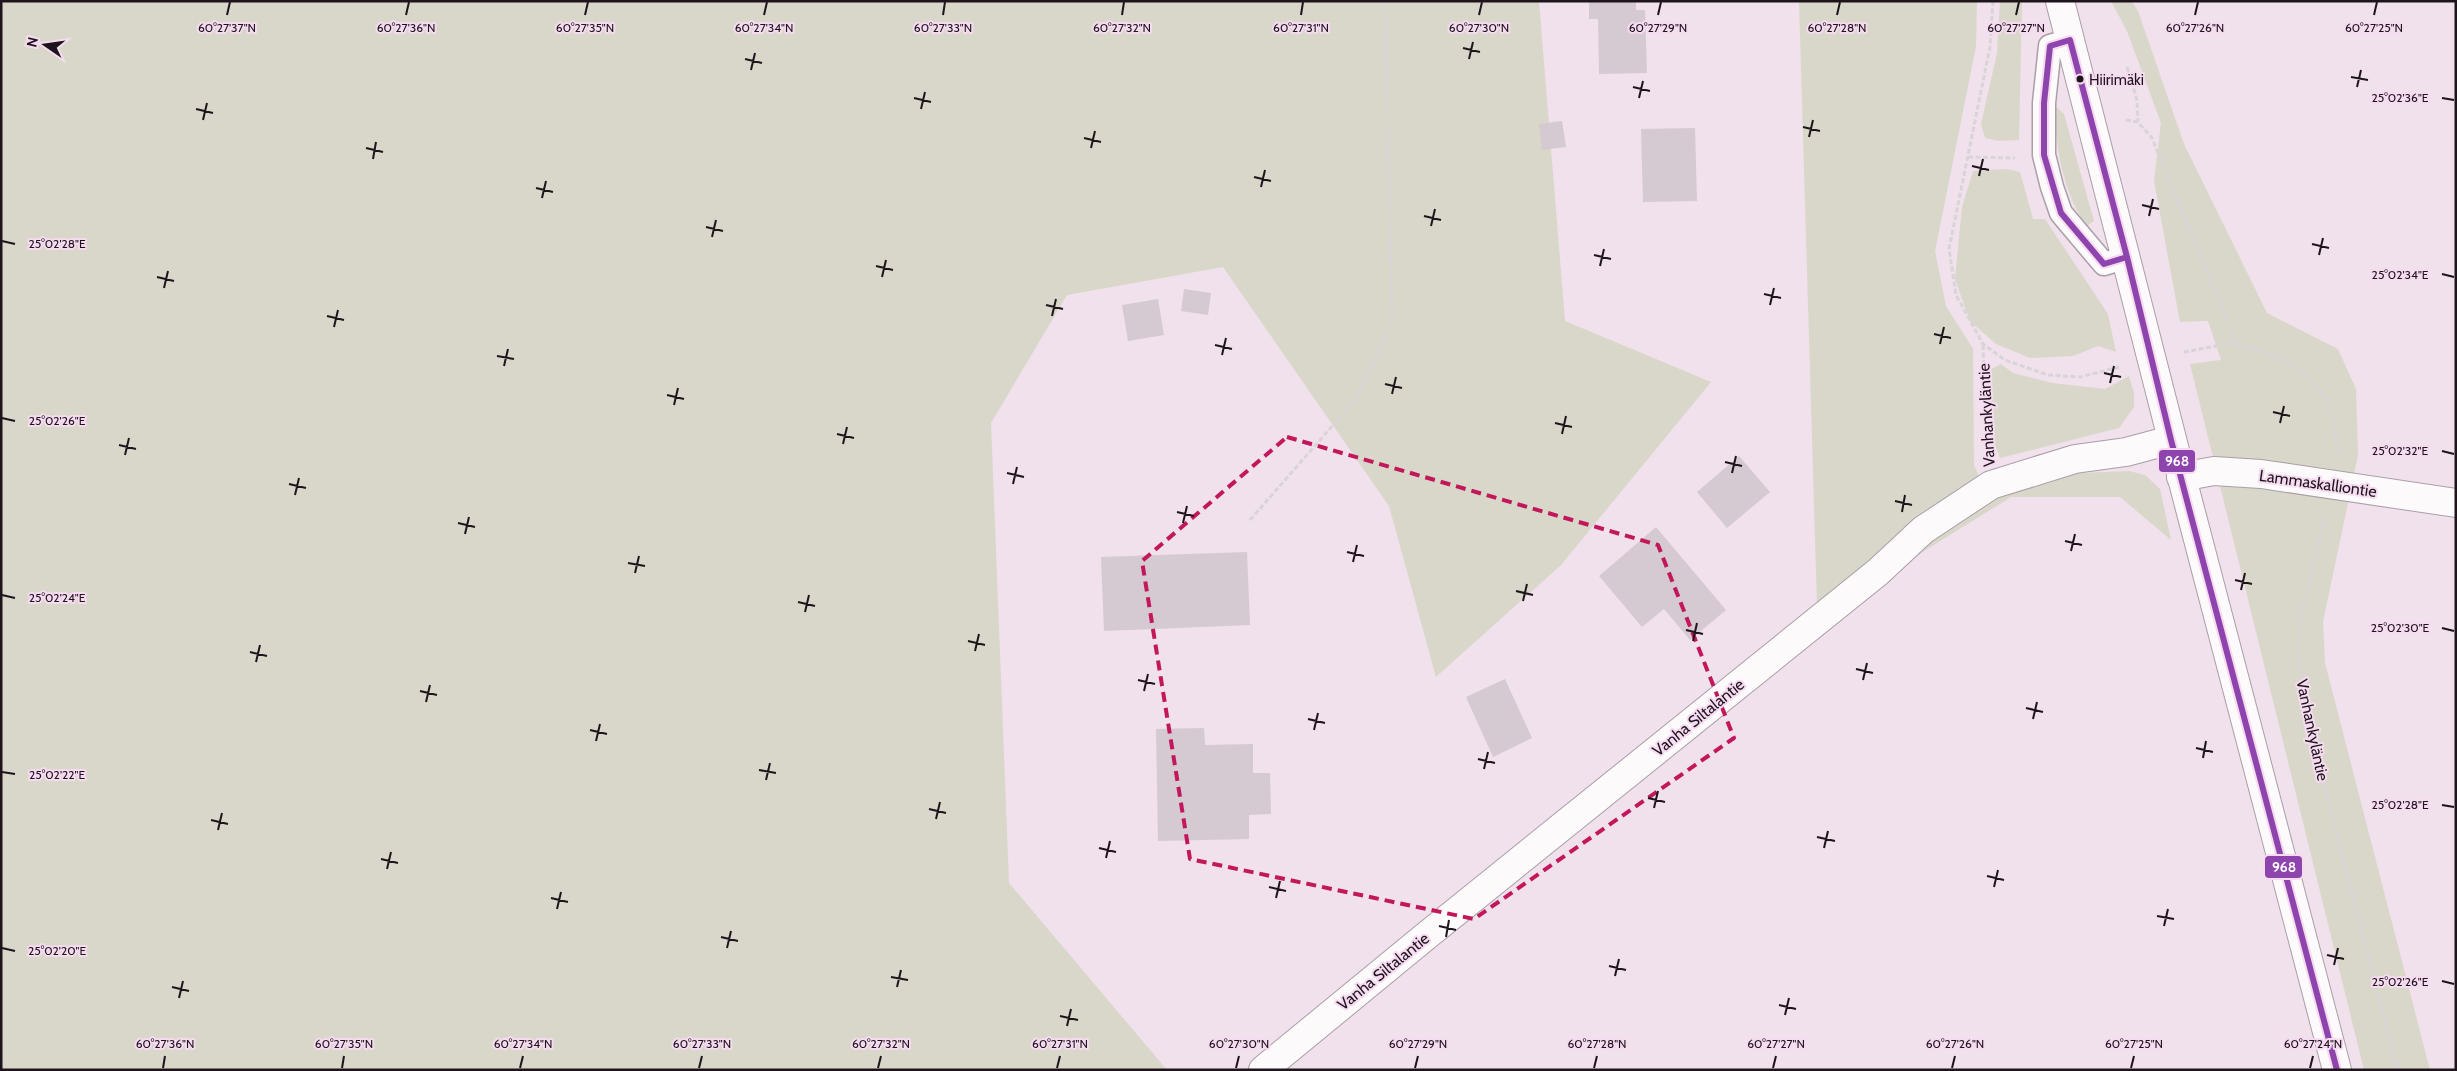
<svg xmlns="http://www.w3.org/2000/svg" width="2457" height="1071" font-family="Cabin,sans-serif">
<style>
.green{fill:#d8d7c9}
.building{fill:#d5c9d2}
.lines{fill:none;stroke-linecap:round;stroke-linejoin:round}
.lane-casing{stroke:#aa9ea7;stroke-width:25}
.street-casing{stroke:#aa9ea7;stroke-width:30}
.secondary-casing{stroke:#aa9ea7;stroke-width:30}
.path{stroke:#d8d4d8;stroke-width:3;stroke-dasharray:5 2.5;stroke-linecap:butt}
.lane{stroke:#fdfafc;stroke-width:22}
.street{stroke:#fdfafc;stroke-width:28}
.secondary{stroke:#fdfafc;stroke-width:28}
.bus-1-casing{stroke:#f6dbf0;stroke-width:10}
.bus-1{stroke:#8e44ad;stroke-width:6}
.marked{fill:none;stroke:#c2185b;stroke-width:4;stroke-dasharray:10 6;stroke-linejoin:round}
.ticks{fill:none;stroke:#1e141c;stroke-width:2}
.bus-dot{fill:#1e141c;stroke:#f6dbf0;stroke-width:2}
.labels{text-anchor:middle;stroke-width:4;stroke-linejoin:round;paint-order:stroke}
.bus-label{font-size:15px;fill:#1e141c;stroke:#f6dbf0;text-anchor:start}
.street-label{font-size:16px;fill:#1e141c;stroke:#f6dbf0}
.ticks-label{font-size:12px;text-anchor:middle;fill:#1e141c;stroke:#f6dbf0;stroke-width:4;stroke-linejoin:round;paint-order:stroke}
.line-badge{stroke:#f6dbf0;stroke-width:2}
.badge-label{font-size:14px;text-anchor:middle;font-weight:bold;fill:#fff}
</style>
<rect width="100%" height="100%" fill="#f0e1ec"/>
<path class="green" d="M1,1H1539L1565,321L1711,382L1561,565L1436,677L1389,506L1223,267L1067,295L991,423L1009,883L1167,1070H1Z
M1799,1H1977L1976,46L1935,251L1946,306L1973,349L1974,465L1987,495L2056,474L2129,471L2145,475L2160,489L2171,540L2120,497H2011L1921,553L1818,640Z
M2000,1H2022L2019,140L1999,141L1985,138L1981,124L1997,53Z
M2111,1H2132L2138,11L2184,144L2267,313L2338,349L2356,389L2358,455L2323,622L2325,663L2430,1070H2364L2190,364L2221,360L2208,321L2180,322L2154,181L2161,123L2127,31Z
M2055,106L2064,114L2094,221L2087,226C2064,197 2054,142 2055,106Z
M2007,169L2020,172L2033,219H2045L2108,314L2116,352L2098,346L2073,356L2030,358L1996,344L1970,321L1955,279L1962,207L1973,171Z
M2001,364L2013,373L2052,383L2105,389L2129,376L2134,393V407L2119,428L2000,458L1992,437L1990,370Z"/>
<path class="building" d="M1589,1H1636V10H1645L1647,73L1599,74L1598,19H1589Z
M1562,121L1566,147L1542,150L1539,124Z
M1695,128L1697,201L1643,202L1641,129Z
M1184,289L1211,293L1208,315L1181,311Z
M1158,299L1164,335L1128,341L1122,305Z
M1739,456L1770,492L1727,528L1697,492Z
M1656,527L1726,610L1690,640L1664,609L1642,627L1599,576Z
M1247,552L1250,625L1104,631L1101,557Z
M1505,679L1532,738L1493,757L1466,697Z
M1204,728L1205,745L1253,744V773H1270L1271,814L1249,815V839L1158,841L1156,729Z"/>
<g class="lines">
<defs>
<path id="lane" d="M2070,40L2050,46L2044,103V155L2052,187L2061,213L2104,264L2127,257"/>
<path id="street" d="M2181,477L2214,471L2261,474L2456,503
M1263,1070L1426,936L1878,572L1923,530L1991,485L2075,459L2126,452L2171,440"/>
<path id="secondary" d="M2060,1C2150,358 2243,714 2337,1070"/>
</defs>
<use href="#lane" class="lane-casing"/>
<use href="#street" class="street-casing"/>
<use href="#secondary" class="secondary-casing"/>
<path class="path" d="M1993,1L1990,47L1949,249L1956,295L1983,344L2005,360L2048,375L2080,377L2119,367
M2127,67L2137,100L2138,122
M2126,120L2138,122L2152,138L2236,344
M1968,157L2015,158
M1983,345L1987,451
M2184,352C2198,350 2223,343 2237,345C2268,349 2312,371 2326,400C2334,416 2336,435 2337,453
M2325,517L2301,615L2298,652L2307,719L2398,1070
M1250,520L1355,400L1392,322L1385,1"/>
<use href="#lane" class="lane"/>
<use href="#street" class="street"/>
<use href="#secondary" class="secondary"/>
<defs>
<path id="bus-1" d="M2070,40L2127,257L2104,264L2061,213L2044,155V103L2050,46Z
M2127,257L2171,440L2337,1070"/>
</defs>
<use href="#bus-1" class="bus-1-casing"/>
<use href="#bus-1" class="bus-1"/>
</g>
<path class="marked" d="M1287,437L1658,545L1734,738L1474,919L1190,859L1142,561Z"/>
<path class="ticks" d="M227,15L230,2M406,15L409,2M585,15L588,2M764,15L767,2M943,15L945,2M1122,15L1124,2M1301,15L1303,2M1479,15L1482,2M1658,15L1661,2M1837,15L1840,2M2016,15L2019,2M2195,15L2198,2M2374,15L2377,2M1463,48L1480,52M745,59L762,63M1469,59L1473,42M751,70L755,53M2351,77L2368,80M1633,87L1650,91M2357,87L2361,70M914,98L931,102M1639,98L1643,81M2442,98L2454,100M196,109L213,113M921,109L925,92M203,120L207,103M1803,127L1820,131M1809,137L1813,120M1084,138L1101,142M366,148L383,152M1091,148L1095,131M373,159L376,142M1972,166L1989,170M1979,176L1983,159M1254,177L1271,181M1261,187L1265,170M536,188L553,192M542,198L546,181M2142,205L2159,209M1424,216L1441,220M2149,216L2153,199M1431,226L1435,209M706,227L723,231M712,237L716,220M2,241L15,244M2312,244L2329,248M1594,255L1611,259M2319,255L2323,238M876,266L893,270M1600,266L1604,249M2442,274L2454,277M157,277L174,281M882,277L886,260M164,288L168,271M1764,294L1781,298M1046,305L1063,309M1770,305L1774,288M327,316L344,320M1052,316L1056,299M334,327L338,310M1934,334L1951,338M1940,344L1944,327M1215,345L1232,349M1222,355L1226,338M497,356L514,359M504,366L508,349M2104,373L2121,377M2110,383L2114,366M1385,384L1402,388M1392,394L1396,377M667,395L684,399M674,405L678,388M2273,412L2290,416M2,418L15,421M1555,423L1572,427M2280,423L2284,406M837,434L854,438M1562,434L1566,416M843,444L847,427M119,445L136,449M2442,451L2454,454M125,455L129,438M1725,462L1742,466M1007,473L1024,477M1732,473L1736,456M289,484L306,488M1013,484L1017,467M295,495L299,478M1895,501L1912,505M1177,512L1194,516M1902,512L1905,495M458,523L475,527M1183,523L1187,506M465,534L469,517M2065,541L2082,545M2071,551L2075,534M1347,552L1364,556M1353,562L1357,545M628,563L645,566M635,573L639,556M2235,580L2252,584M2241,590L2245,573M1516,591L1533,595M2,595L15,598M1523,601L1527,584M798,602L815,606M805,612L809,595M2442,628L2454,631M1686,630L1703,634M968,641L985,645M1693,641L1697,623M975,651L979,634M250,652L267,656M256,662L260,645M1856,669L1873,673M1138,680L1155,684M1863,680L1867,663M420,691L437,695M1144,691L1148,674M426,702L430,685M2026,708L2043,712M1308,719L1325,723M2033,719L2037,702M590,730L607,734M1314,730L1318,713M596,741L600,724M2196,748L2213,752M2203,758L2206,741M1478,759L1495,763M1484,769L1488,752M759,770L776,773M2,772L15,774M766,780L770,763M1648,798L1665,802M2442,805L2454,807M1654,808L1658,791M929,809L946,813M936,819L940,802M211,820L228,824M218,830L222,813M1817,837L1835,841M1099,848L1116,852M1824,848L1828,831M1106,858L1110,841M381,859L398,863M387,869L391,852M1987,876L2004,880M1269,887L1286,891M1994,887L1998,870M551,898L568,902M1276,898L1280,881M557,909L561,892M2157,916L2174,919M1439,926L1456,930M2164,926L2168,909M721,937L738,941M1446,937L1449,920M2,948L15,951M727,948L731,931M2327,955L2344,959M2334,965L2338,948M1609,966L1626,970M1615,976L1619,959M891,977L908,980M2442,981L2454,984M172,987L189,991M897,987L901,970M179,998L183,981M1779,1005L1796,1009M1785,1015L1789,998M1060,1016L1078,1020M1067,1026L1071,1009M163,1068L165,1056M342,1068L344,1056M520,1068L523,1056M699,1068L702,1056M878,1068L881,1056M1057,1068L1060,1056M1236,1068L1239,1056M1415,1068L1418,1056M1594,1068L1597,1056M1773,1068L1776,1056M1952,1068L1955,1056M2131,1068L2134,1056M2310,1068L2313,1056"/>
<circle class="bus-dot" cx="2080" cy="79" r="4.5"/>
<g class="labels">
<g class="bus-label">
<text x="2089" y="85">Hiirimäki</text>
</g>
<g class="street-label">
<text transform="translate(1986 415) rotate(-93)" y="6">Vanhankyläntie</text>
<text transform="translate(2318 483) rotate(8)" y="6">Lammaskalliontie</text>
<text transform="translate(1698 717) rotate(-39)" y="6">Vanha Siltalantie</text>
<text transform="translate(2313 730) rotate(78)" y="6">Vanhankyläntie</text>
<text transform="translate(1383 971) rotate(-39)" y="6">Vanha Siltalantie</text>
</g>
</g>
<g class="ticks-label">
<text x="227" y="32">60°27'37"N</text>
<text x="406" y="32">60°27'36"N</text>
<text x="585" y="32">60°27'35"N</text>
<text x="764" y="32">60°27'34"N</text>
<text x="943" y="32">60°27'33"N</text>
<text x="1122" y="32">60°27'32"N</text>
<text x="1301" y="32">60°27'31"N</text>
<text x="1479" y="32">60°27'30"N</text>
<text x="1658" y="32">60°27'29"N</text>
<text x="1837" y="32">60°27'28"N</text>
<text x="2016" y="32">60°27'27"N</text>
<text x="2195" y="32">60°27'26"N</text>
<text x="2374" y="32">60°27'25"N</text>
<text x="2400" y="102">25°02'36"E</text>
<text x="57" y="248">25°02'28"E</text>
<text x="2400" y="279">25°02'34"E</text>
<text x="57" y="425">25°02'26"E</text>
<text x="2400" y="455">25°02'32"E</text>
<text x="57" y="602">25°02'24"E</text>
<text x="2400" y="632">25°02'30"E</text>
<text x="57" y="779">25°02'22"E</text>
<text x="2400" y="809">25°02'28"E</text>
<text x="57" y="955">25°02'20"E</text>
<text x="2400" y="986">25°02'26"E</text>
<text x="165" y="1048">60°27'36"N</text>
<text x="344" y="1048">60°27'35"N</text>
<text x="523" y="1048">60°27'34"N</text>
<text x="702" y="1048">60°27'33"N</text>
<text x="881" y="1048">60°27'32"N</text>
<text x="1060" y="1048">60°27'31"N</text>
<text x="1239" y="1048">60°27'30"N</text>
<text x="1418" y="1048">60°27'29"N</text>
<text x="1597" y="1048">60°27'28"N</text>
<text x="1776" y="1048">60°27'27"N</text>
<text x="1955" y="1048">60°27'26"N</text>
<text x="2134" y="1048">60°27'25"N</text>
<text x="2313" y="1048">60°27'24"N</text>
</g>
<g class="line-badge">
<rect x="2158" y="449" width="38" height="24" rx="5" fill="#8e44ad"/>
<rect x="2264" y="855" width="39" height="24" rx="5" fill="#8e44ad"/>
</g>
<g class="badge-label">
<text x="2177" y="466">968</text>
<text x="2284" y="872">968</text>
</g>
<rect width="2457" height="1071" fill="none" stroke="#1e141c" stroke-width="5"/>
<g transform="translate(45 45) rotate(283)" stroke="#f6dbf0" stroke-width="4" paint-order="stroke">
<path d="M0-4L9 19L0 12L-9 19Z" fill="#1e141c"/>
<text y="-8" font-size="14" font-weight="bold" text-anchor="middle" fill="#1e141c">N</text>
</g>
</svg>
